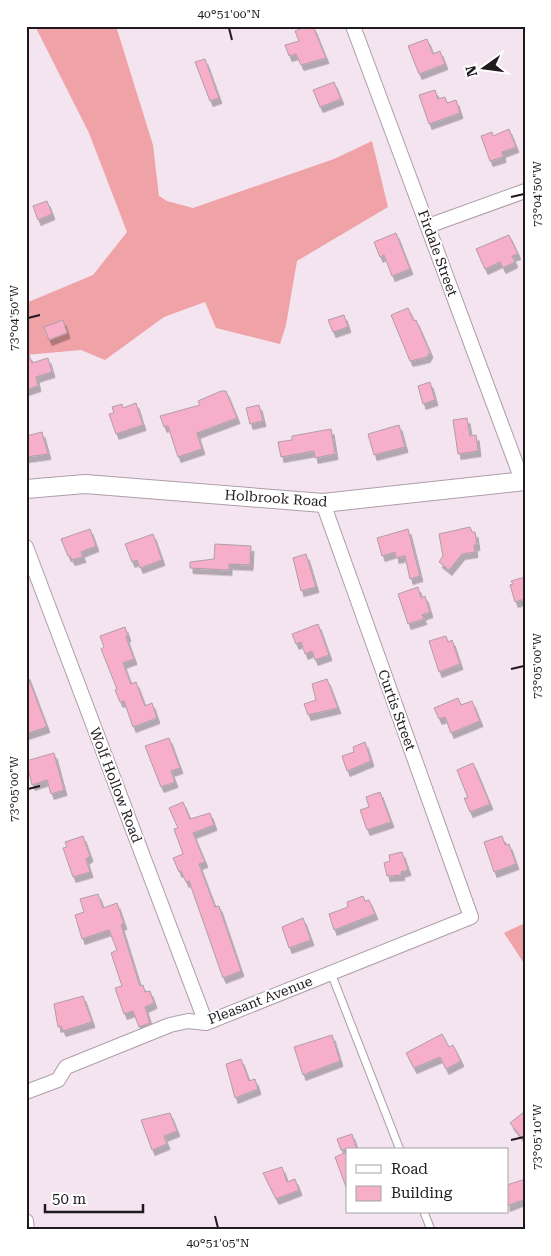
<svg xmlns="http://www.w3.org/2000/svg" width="551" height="1256" font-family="'Roboto Serif',serif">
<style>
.forest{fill:#efa3a7}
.building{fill:#f6aec9;stroke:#b09ea4;filter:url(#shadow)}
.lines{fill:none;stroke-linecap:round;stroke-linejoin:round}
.service-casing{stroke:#ad9ea9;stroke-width:9}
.minor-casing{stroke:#ad9ea9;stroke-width:16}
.tertiary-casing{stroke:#ad9ea9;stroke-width:20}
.service{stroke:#fff;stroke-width:7}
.minor{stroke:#fff;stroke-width:14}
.tertiary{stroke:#fff;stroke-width:18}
.ticks{fill:none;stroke:#201a1f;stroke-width:2}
.labels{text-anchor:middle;stroke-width:4;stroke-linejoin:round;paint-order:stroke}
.street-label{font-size:14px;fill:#201a1f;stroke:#fff}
.neatline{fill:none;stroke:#201a1f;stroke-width:2}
.ticks-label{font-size:12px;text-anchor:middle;fill:#201a1f}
</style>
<defs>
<filter id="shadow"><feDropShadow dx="3" dy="5.5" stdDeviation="0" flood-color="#0004"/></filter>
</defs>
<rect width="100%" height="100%" fill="#f3e4f0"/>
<path class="forest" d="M35,26H116L153,145L159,196L167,201L193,208L334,159L372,141L388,207L297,261L286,325L280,344L216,328L205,302L164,317L105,360L81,350L26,355V303L93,275L127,232L89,133Z
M525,923V965L504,933Z"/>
<path class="building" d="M307,26H313L326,58L301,65L296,54L289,56L285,45L299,41L295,31Z
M427,39L433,54L440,51L445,64L419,74L408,46Z
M205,59L219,98L210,101L195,62Z
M334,82L341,99L320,107L313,90Z
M435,90L438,99L445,97L447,103L456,100L460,113L429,124L419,95Z
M509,129L516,147L502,152L503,157L490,161L481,136L492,132L493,136Z
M47,201L52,214L38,220L33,206Z
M396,233L410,269L392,276L384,255L380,257L374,242Z
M509,235L518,254L512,256L515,262L503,268L500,262L485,269L476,249Z
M408,308L414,321L416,320L430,352L427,357L410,361L391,315Z
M344,315L348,327L333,332L328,320Z
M63,320L67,333L49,340L44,327Z
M26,355H29L32,363L48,358L52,372L36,377L38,386L26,390Z
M430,382L435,400L423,404L418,386Z
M221,391H226L237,418L197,433L202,449L178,457L168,426L164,427L160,416L200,405L198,401Z
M136,403L143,425L116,434L109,414L114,413L112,407L122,404L123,408Z
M259,405L263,421L250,424L246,408Z
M467,418L470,436L476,435L478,451L458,454L453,420Z
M399,425L405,447L374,455L368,434Z
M331,429L335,454L315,458L314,451L281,457L278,442L292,440V436Z
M42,432L48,454L26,457V436Z
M470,527L472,532H475L477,545H474L475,552L462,554L449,570L439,562L443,556L439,534Z
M90,529L96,546L81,552L83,557L72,560L70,556H68L61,539Z
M408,529L420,576L410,579L405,556L396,558L395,552L382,556L377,538Z
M153,534L162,560L140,568L137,560L132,562L125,544Z
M215,544L251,546L250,565L229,564V570L190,568V562L214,559Z
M306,554L316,587L301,591L293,558Z
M525,577V599L515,602L510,585L513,584L511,581Z
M418,587L421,598L425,596L430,612L422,615L424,619L408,624L398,594Z
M318,624L329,655L315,660L312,651L305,654L301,642L296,644L292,634Z
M125,627L128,636L126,637L134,659L123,663L131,684L136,682L145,706L152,703L157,718L133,727L124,701L120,702L115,690L117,689L101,649L104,647L100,636Z
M446,636L448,642L452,640L460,664L439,672L429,641Z
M27,674L47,727L26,734V675Z
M327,679L338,708L308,715L304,704L316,700L312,684Z
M458,698L461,705L472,701L480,721L451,733L445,717L439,719L434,708Z
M169,738L180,768L171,771L175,782L161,787L145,746Z
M365,742L371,761L347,771L342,756L354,752L353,747Z
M54,753L64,790L51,794L47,780L32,785L26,761Z
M473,763L490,804L470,812L464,798H468L457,770Z
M380,792L391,822L367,830L360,810L369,807L366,797Z
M183,802L190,819L210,813L214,825L193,833L205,862L199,864L215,907L219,906L241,971L223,978L189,881L186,882L181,871L179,872L173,858L183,854L174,829L178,828L169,808Z
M83,836L90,856L86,859L90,872L73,877L63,848L67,847L65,842Z
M502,836L505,845L509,844L516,864L494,872L484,842Z
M402,852L408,870L401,872L402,875L387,876L384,863L390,861L389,855Z
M98,894L103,908L117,903L124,924L121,925L140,986L143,985L145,992L150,991L154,1003L145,1007L150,1023L139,1027L133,1011L124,1014L115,988L122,986L111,953L117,950L109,930L82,939L75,915L84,912L80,899Z
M363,896L365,901L369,900L375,914L334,930L329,914L348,907L347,902Z
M303,918L311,940L289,948L282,927Z
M83,996L92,1022L63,1031L61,1026L58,1027L54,1004Z
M442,1034L449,1047L453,1045L461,1061L446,1069L440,1057L414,1068L406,1053Z
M332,1035L340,1061L303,1075L294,1047Z
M241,1059L249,1081L255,1079L258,1089L235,1098L226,1064Z
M525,1111V1142L510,1123Z
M170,1113L177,1131L164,1136L167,1144L152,1150L141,1120Z
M352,1134L357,1150H341L337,1139Z
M347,1152V1187H346L335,1157Z
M282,1167L287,1182L295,1179L299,1190L276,1199L263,1173Z
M525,1179V1199L507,1206V1185Z"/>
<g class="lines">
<defs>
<path id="service" d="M331,973L400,1150
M424,1212L431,1230"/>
<path id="minor" d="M353,26L522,480
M428,226L525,191
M26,547L206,1023
M26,1092L58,1080L66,1067L170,1025L188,1021L206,1023L471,917L323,503
M26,1221L27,1230"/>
<path id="tertiary" d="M26,489L85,484L323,503L525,481"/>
</defs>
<use href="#service" class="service-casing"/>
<use href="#minor" class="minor-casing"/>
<use href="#tertiary" class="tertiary-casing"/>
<use href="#service" class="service"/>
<use href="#minor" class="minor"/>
<use href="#tertiary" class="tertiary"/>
</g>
<path class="ticks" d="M229,28L232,40M511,197L524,194M28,318L40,315M511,669L524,666M28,789L40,786M511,1140L524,1137M215,1216L218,1228"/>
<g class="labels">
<g class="street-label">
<text transform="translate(438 253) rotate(70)" y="5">Firdale Street</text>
<text transform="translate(276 498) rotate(4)" y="5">Holbrook Road</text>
<text transform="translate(397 710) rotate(70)" y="5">Curtis Street</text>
<text transform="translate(116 785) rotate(69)" y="5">Wolf Hollow Road</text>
<text transform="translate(260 1000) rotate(-21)" y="5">Pleasant Avenue</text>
</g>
</g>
<rect width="551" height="1256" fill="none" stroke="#ffffff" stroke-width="55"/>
<rect x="346" y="1148" width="162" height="65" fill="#ffffff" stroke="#a6a3a5"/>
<rect x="356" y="1165" width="25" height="8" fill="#ffffff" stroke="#a6a3a5"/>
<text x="391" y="1174" font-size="15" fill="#201a1f">Road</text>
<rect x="356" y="1186" width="25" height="15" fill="#f6aec9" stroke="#a6a3a5"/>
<text x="391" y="1198" font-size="15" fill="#201a1f">Building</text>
<g transform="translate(484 68) rotate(256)" stroke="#ffffff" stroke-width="4" paint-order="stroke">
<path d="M0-4L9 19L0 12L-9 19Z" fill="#201a1f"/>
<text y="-8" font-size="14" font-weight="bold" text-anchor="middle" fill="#201a1f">N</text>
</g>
<path d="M45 1204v8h98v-8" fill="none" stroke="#201a1f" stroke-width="2.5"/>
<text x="52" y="1204" font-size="15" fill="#201a1f" stroke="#ffffff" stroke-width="4" paint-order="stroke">50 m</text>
<rect x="28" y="28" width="496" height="1200" class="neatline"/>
<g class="ticks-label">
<text x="229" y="18">40°51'00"N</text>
<text transform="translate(537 194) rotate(-90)" y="4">73°04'50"W</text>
<text transform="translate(14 318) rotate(-90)" y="4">73°04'50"W</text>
<text transform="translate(537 666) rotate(-90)" y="4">73°05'00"W</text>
<text transform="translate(14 789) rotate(-90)" y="4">73°05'00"W</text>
<text transform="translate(537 1137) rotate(-90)" y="4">73°05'10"W</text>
<text x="218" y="1247">40°51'05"N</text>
</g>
</svg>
